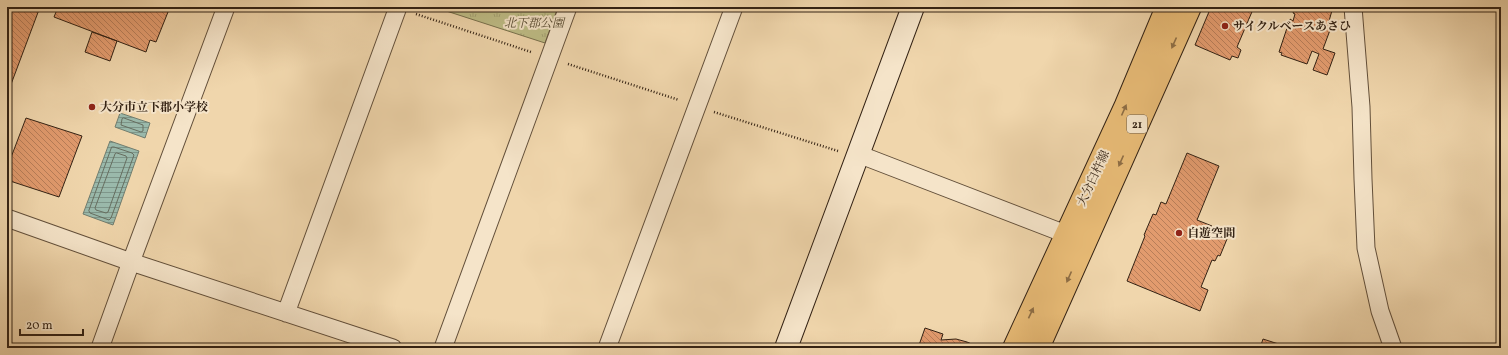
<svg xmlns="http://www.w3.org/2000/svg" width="1508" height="355" font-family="Vollkorn,'Noto Serif JP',serif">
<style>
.park{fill:url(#park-tufts);stroke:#78704d}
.water{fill:url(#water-rules);stroke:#717d6f}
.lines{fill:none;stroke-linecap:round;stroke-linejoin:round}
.shore{stroke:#666e60;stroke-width:1}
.building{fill:url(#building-back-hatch);stroke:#332214}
.street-casing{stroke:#624f3a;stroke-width:19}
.secondary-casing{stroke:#332214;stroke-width:24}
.primary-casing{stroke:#332214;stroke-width:24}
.path{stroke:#332214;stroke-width:2.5;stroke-dasharray:1 2;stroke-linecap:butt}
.street{stroke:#f5e4c9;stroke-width:17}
.secondary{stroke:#f5e4c9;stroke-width:22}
.primary{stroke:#e8bb76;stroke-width:22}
.oneway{fill:#8e6e45}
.poi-dot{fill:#8f2418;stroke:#f5e4c9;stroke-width:1.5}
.labels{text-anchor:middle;stroke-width:4;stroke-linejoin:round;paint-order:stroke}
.shield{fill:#f5e4c9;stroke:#6d5c4a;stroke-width:1}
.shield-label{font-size:11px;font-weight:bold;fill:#332214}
.park-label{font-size:12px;font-style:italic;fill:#564930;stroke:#f5e4c9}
.poi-label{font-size:12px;font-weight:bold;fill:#332214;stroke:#f5e4c9;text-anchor:start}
.street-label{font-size:12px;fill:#332214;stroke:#f5e4c9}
</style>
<defs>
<pattern id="park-tufts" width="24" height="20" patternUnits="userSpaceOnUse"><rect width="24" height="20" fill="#bebd86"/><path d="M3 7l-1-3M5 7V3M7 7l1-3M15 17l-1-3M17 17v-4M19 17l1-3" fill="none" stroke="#a4a273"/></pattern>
<pattern id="water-rules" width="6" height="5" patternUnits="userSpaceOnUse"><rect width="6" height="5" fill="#9ab9ab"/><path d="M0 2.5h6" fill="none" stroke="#7e968a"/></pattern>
<pattern id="building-back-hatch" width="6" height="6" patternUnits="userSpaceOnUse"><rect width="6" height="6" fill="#e29b6e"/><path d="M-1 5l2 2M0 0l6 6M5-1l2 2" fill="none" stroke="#b87e59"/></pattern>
</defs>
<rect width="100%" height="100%" fill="#f0d6ac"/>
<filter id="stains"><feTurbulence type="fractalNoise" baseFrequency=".005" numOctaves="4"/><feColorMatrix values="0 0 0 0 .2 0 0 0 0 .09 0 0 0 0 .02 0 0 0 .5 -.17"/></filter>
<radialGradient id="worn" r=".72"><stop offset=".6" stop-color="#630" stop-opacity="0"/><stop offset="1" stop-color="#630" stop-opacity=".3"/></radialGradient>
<path class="park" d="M434,7H558L545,43Z"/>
<path class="water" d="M120,113L150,123L145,138L115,127Z
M110,141L139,151L113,225L83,214Z"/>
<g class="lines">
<path class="shore" d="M124,118L143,125V131L141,132L121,125L122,119Z
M112,147H114L132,153L134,155L111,218L109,220L90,213L89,211Z
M117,153L126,156L127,158L108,212L106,213L96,210L95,208L115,154Z"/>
</g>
<path class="building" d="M7,7H40L7,95Z
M58,7H170L156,42L150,40L146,52L54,17Z
M1211,7H1254L1237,47L1241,50L1238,58L1232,56L1230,60L1195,45Z
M1295,7H1333L1329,21L1333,22L1323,49L1335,53L1327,75L1313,70L1319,54L1312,51L1307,64L1281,55L1282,53L1279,52L1290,19L1293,21L1295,14L1293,13Z
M92,32L117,41L110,61L85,52Z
M26,118L82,136L59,197L7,180V168Z
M1187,153L1219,166L1197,220L1212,226L1209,231L1227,239L1220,256L1218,255L1215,261L1212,260L1201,287L1208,290L1200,311L1127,281L1145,236L1144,235L1153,214L1156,215L1161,202L1166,204Z
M925,328L943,334L941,340L956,339L967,342L981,348H918Z
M1263,339L1291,348H1260Z"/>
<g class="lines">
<defs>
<path id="street" d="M1353,7L1361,107L1363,179L1366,248L1380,311L1393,348
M858,154L1076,238
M7,218L131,262L393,348
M286,313L398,7
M100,348L131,262L226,7
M443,348L568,7
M607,348L734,7"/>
<path id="secondary" d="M786,348L913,7"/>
<path id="primary" d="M1014,348L1126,105L1167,7
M1038,348L1190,7"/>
</defs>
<use href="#street" class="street-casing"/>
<use href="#secondary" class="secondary-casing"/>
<use href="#primary" class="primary-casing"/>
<path class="path" d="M416,14L531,52
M568,64L679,100
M714,112L838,151"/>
<use href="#street" class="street"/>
<use href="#secondary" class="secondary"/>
<use href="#primary" class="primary"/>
</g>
<defs><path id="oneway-solid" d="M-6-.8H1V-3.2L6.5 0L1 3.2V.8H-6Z"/></defs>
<g class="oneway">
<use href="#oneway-solid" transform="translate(1174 43) rotate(114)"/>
<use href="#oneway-solid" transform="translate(1124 110) rotate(-66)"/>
<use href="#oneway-solid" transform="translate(1121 161) rotate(114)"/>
<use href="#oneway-solid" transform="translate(1069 277) rotate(114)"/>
<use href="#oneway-solid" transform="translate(1031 313) rotate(-65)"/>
</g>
<g class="poi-dot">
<circle cx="1225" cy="26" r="4"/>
<circle cx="92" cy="107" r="4"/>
<circle cx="1179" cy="233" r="4"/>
</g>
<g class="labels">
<rect class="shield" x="1127" y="115" width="20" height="18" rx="3"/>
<g class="shield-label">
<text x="1137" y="128">21</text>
</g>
<g class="park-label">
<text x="534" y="27">北下郡公園</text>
</g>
<g class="poi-label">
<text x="1233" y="30">サイクルベースあさひ</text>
<text x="100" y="111">大分市立下郡小学校</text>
<text x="1187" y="237">自遊空間</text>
</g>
<g class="street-label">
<text transform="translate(1093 178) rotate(-65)" y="4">大分臼杵線</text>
</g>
</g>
<rect width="1508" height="355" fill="none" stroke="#f0d6ac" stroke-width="24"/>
<rect x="8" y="8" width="1492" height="339" fill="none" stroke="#332214" stroke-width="2"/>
<rect x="12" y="12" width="1484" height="331" fill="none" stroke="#332214"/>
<path d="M20 329v6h63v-6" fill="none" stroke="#332214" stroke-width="2"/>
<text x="26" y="329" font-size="12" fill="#332214" stroke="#f5e4c9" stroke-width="3" paint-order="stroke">20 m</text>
<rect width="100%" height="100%" filter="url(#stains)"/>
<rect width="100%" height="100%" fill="url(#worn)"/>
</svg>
